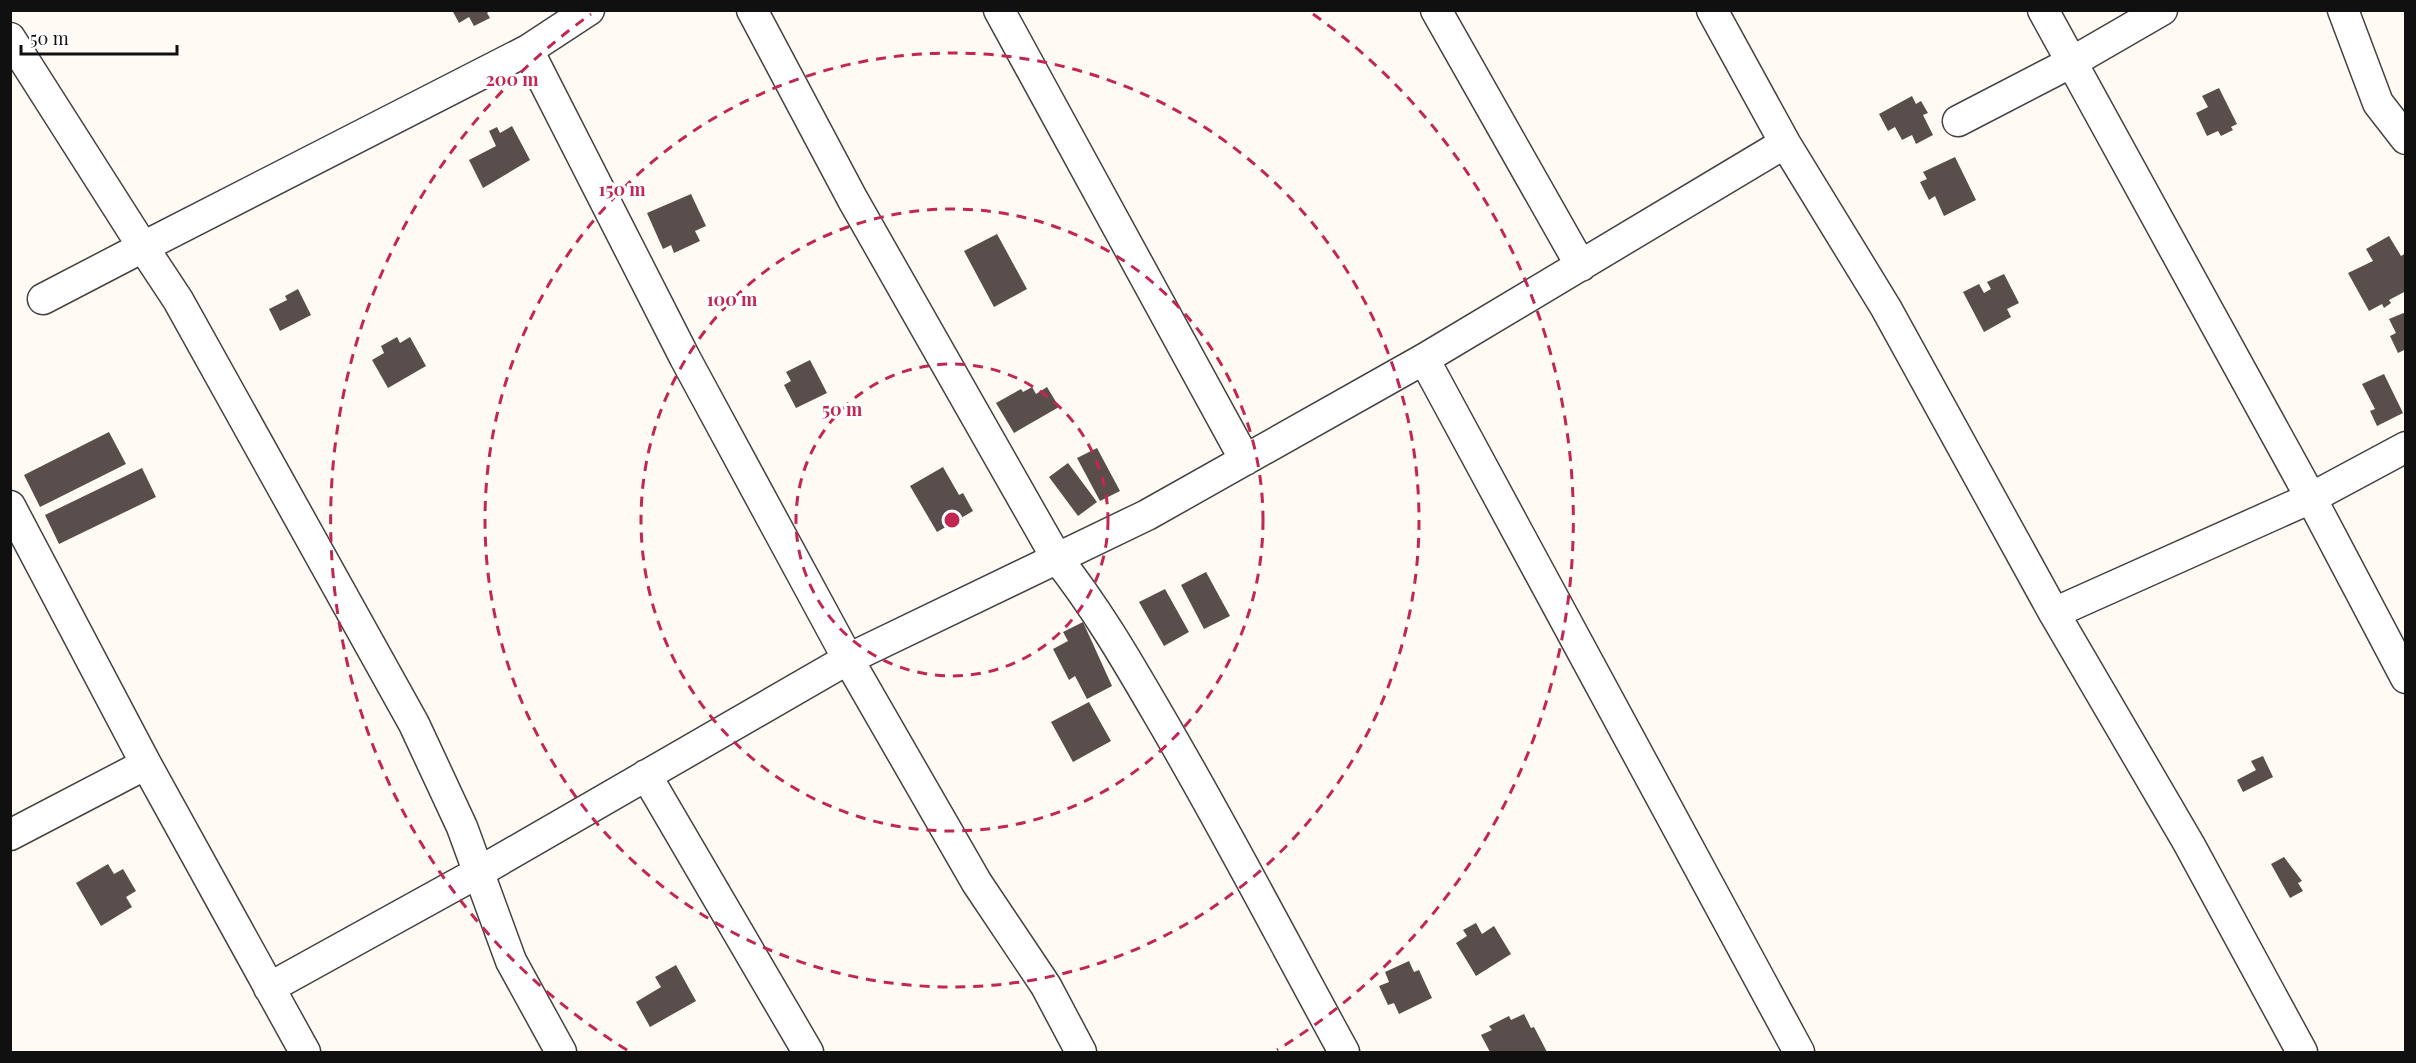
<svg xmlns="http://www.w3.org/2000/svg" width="2416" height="1063" font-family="'Playfair Display',serif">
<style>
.building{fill:#594e4c}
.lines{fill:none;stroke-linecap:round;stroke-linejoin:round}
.minor-casing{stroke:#434343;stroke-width:33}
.minor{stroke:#fff;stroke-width:30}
.ring{fill:none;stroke:#c12750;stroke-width:3;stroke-dasharray:10 8}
.centre{fill:#c12750;stroke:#fff;stroke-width:3}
.ring-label{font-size:18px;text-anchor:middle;font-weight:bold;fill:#c12750;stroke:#fff;stroke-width:6;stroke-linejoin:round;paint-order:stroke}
</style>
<rect width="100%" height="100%" fill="#fffaf3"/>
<path class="building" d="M452,10H491L487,13L490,18L474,26L469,17L459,23Z
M2219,88L2237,124L2231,127L2233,130L2221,136L2218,131L2207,136L2196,113L2208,107L2202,96Z
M1912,96L1916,104L1921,101L1928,113L1923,115L1933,135L1916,144L1912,135L1902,140L1895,127L1888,131L1879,114Z
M512,126L530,160L483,188L469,160L496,146L489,131L497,127L500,133Z
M1955,157L1976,200L1944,216L1935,196L1929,200L1920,182L1927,179L1923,172Z
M691,194L706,226L695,231L700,241L674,253L671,245L663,249L647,213Z
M997,234L1027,289L994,307L964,251Z
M2389,236L2401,256L2406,253V291L2389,300L2391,303L2384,308L2382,304L2369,311L2348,273L2373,261L2366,249Z
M2004,274L2019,303L2007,309L2011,317L1984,332L1963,292L1979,284L1984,293L1991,289L1987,282Z
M298,289L311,315L280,331L269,309L287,300L285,296Z
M2406,312V354L2404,350L2398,353L2390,336L2396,333L2389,319Z
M397,337L400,343L410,337L426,366L388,388L372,360L384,353L381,346Z
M810,360L827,393L796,408L784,385L791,381L786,372Z
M2384,374L2403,413L2377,426L2370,411L2375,409L2362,384Z
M1032,387L1036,394L1047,387L1059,407L1014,433L996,403L1021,389L1023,392Z
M109,432L126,464L40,507L24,475Z
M1097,448L1120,491L1100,501L1077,458Z
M1068,463L1097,502L1078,516L1049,477Z
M943,467L959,495L963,493L973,511L937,532L910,486Z
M142,468L156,497L59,544L45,515Z
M1206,572L1230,616L1204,629L1181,585Z
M1165,589L1189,632L1164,646L1139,602Z
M1083,622L1112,686L1087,699L1075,676L1069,680L1053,649L1068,641L1063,632Z
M1089,702L1111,741L1073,762L1051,722Z
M2263,756L2273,777L2243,792L2237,780L2256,770L2251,761Z
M2284,857L2302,881L2298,883L2303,891L2290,898L2271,864Z
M108,864L114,874L123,869L136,891L126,897L132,907L101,926L76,883Z
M1476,923L1482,934L1494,926L1511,954L1476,976L1456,943L1467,936L1463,930Z
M1409,961L1414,972L1419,970L1432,998L1399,1014L1394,1003L1388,1005L1379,986L1389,982L1385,972Z
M676,965L696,1001L650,1027L636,1002L661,987L655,977Z
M1524,1014L1531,1028L1534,1027L1547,1052H1490L1481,1035L1492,1030L1489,1026L1509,1016L1511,1020Z"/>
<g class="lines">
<defs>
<path id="minor" d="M752,10L853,200L1056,557C1100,612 1134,673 1169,733C1230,838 1286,946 1344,1052
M999,10L1245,460
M1436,10L1581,266
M1712,10L1785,143L1886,308L2054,613L2189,844L2302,1052
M2043,10L2311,498L2406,447
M2343,10L2378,103L2406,139
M10,38L143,247L528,50L589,10
M528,50L685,358L848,659L977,883L1046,986L1081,1052
M1958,121L2072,62L2162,10
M43,299L143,247L178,300L414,724L462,827L511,961L561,1052
M1424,359L1799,1052
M10,506L146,764L305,1052
M2054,613L2311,498L2406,678
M646,775L808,1052
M10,835L146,764
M269,988L479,872L848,659L1147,515L1424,359L1785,143"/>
</defs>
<use href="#minor" class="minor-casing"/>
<use href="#minor" class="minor"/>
</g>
<g class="ring">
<circle cx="952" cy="520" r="156"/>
<circle cx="952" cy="520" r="311"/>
<circle cx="952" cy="520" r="467"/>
<path d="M627 1050A622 622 0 0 1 591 14M1313 14A622 622 0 0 1 1277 1050"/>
</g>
<circle cx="952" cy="520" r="9" class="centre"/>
<g class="ring-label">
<text x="512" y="86">200 m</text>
<text x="622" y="196">150 m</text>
<text x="732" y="306">100 m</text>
<text x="842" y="416">50 m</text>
</g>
<rect width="2416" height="1063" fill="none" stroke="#101010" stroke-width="24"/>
<path d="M21 45v9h156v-9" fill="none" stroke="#101010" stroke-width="3"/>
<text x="30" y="45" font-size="18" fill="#101010" stroke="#ffffff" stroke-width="4.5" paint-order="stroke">50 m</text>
</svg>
